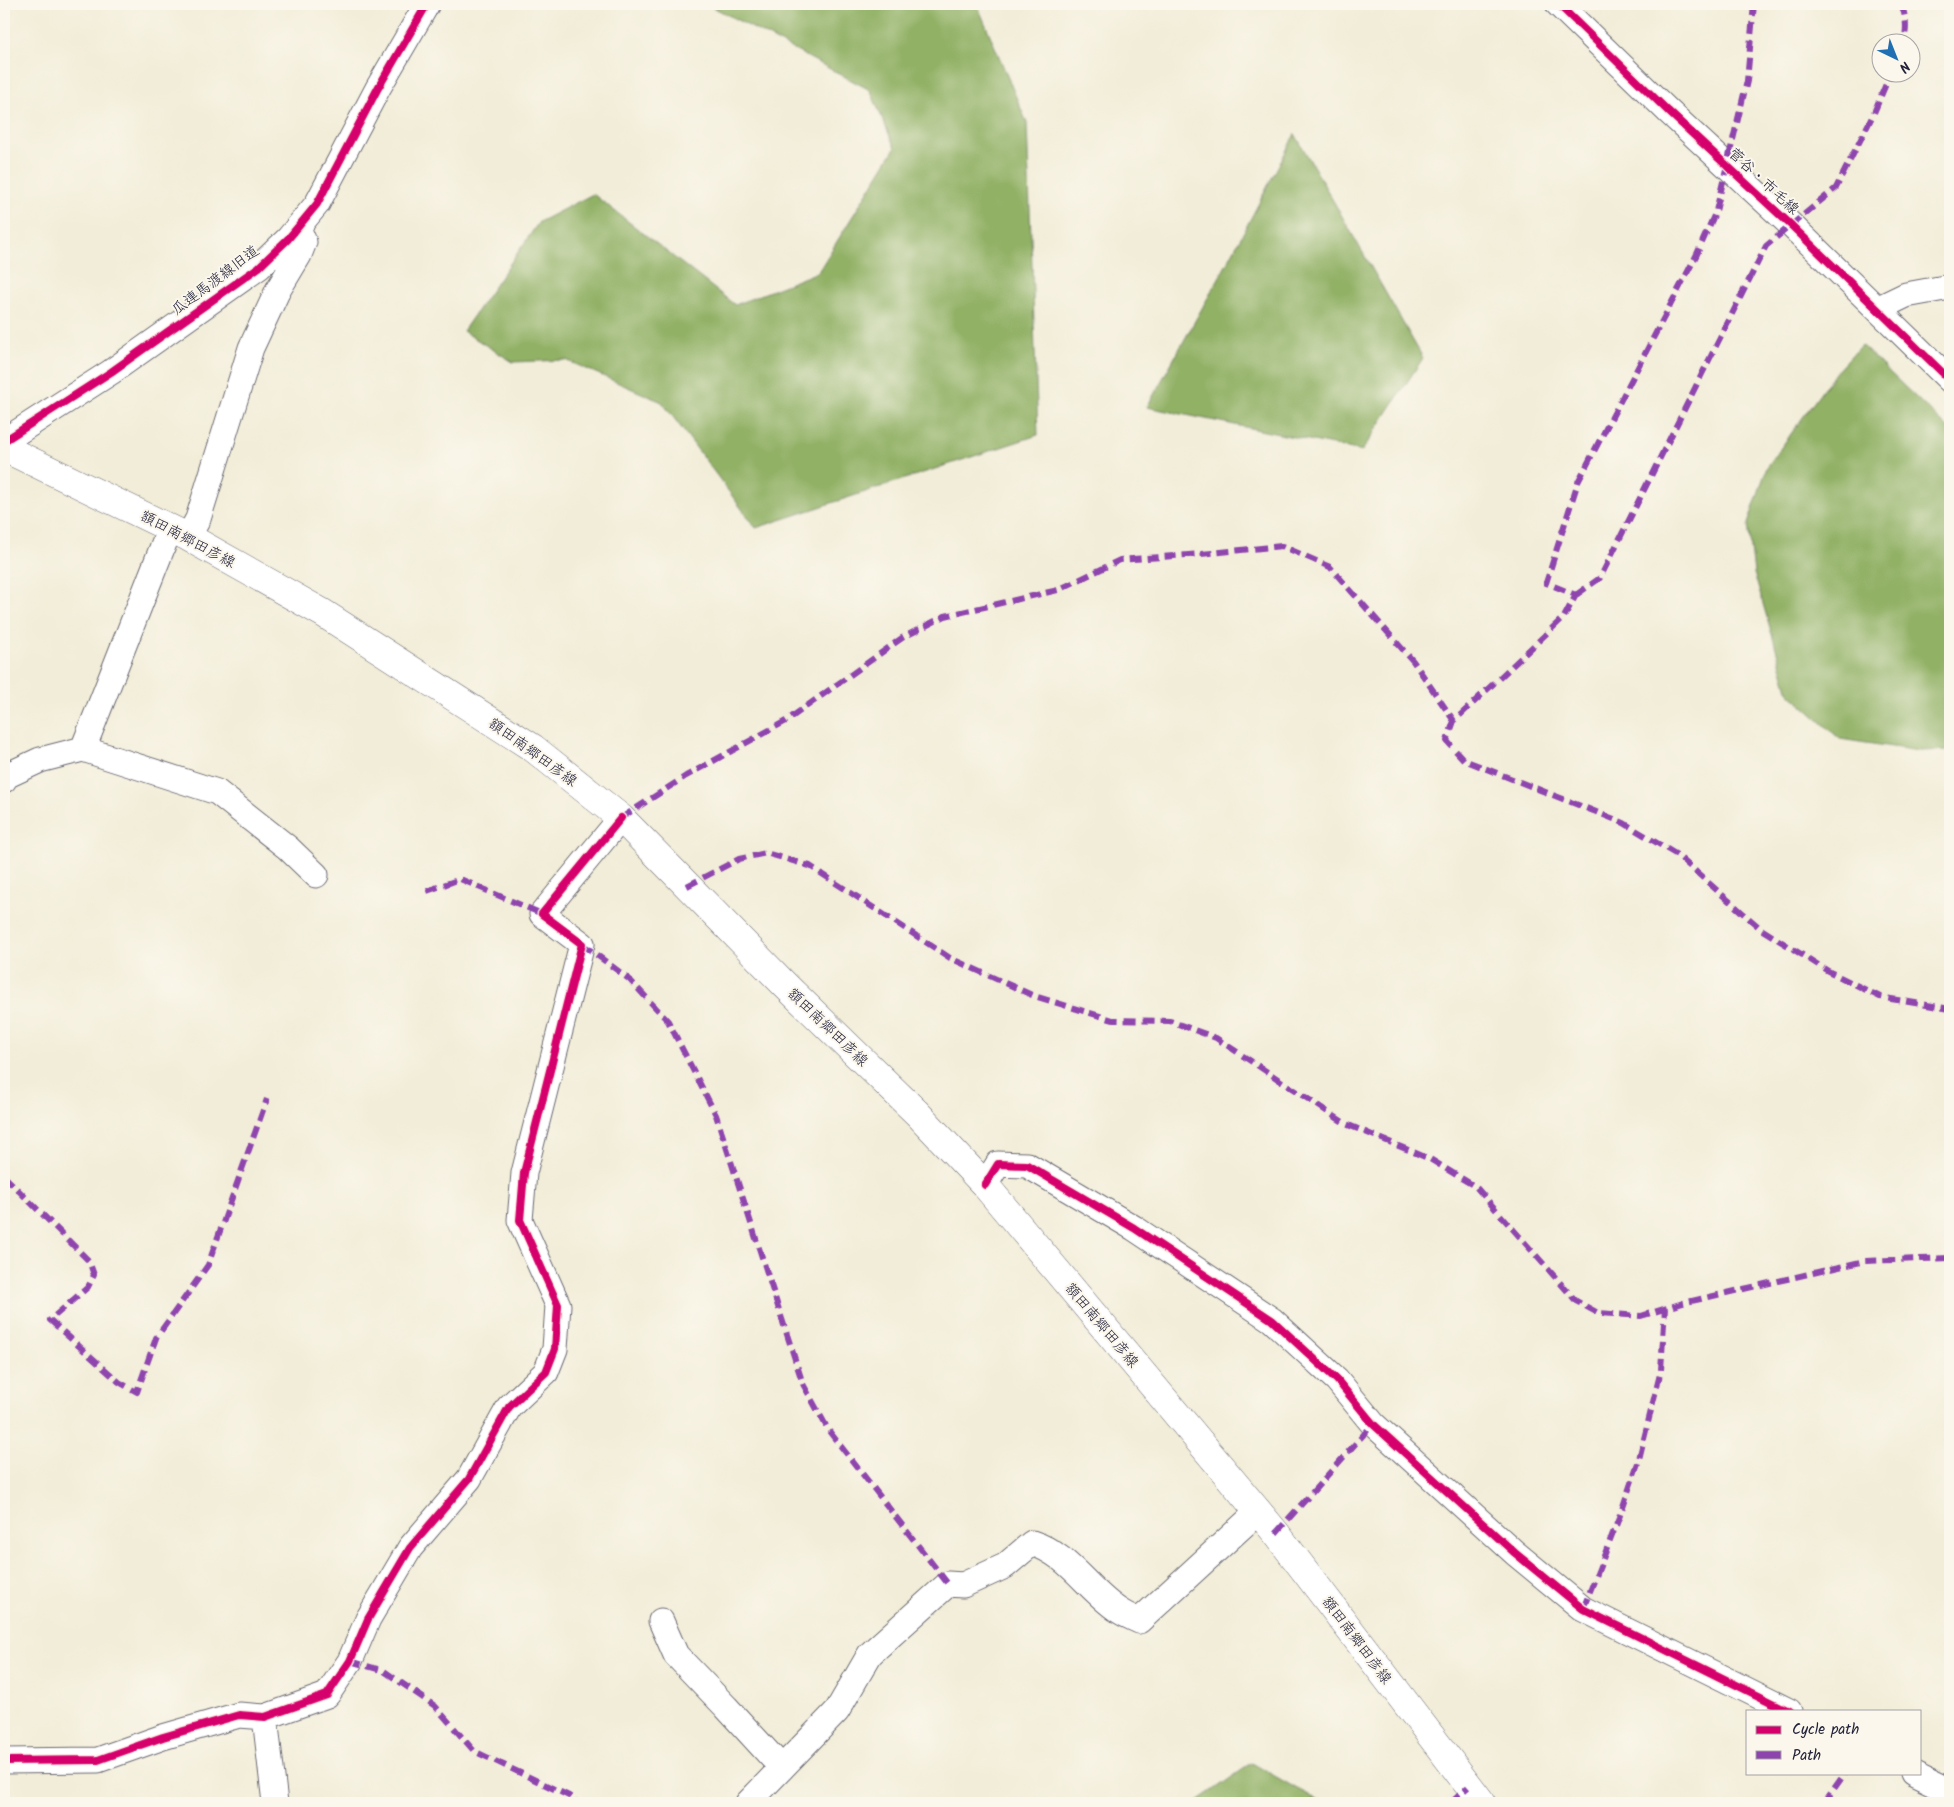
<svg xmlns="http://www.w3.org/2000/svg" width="1954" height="1807" font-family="Kalam,'Klee One',sans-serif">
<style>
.forest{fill:#91b165;stroke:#5a6a50}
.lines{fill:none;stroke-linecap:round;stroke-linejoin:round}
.minor-casing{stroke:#6b6972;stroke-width:27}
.major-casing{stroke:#6b6972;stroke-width:29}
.minor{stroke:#fff;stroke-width:25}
.major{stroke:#fff;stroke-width:28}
.quiet{stroke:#8e44ad;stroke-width:6;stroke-dasharray:12 6;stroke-linecap:butt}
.cycleway-casing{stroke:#fbf7ec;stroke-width:11}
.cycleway{stroke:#d6006c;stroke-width:8}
.labels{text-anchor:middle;stroke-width:4;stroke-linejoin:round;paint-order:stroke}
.street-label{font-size:15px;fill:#22223b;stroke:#fbf7ec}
</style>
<rect width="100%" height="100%" fill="#fbf7ec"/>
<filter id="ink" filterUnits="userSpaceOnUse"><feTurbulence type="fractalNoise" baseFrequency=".02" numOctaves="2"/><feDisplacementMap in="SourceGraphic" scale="10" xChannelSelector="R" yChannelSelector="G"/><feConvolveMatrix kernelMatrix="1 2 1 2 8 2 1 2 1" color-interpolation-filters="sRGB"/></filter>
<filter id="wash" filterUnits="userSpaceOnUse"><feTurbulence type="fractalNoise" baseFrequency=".0096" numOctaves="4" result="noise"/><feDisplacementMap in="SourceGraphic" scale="20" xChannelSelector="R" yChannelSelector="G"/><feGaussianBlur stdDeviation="1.12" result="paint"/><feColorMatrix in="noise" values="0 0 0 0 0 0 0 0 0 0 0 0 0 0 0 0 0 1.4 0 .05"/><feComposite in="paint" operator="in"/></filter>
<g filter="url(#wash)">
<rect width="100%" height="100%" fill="#f2edd8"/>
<path class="forest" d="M707,4H977L1027,123L1038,435L756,528L662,402L566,360L513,362L463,331L539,222L593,194L735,305L818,272L895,148L870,90Z
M1295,134L1423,358L1362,451L1147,407L1230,258Z
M1861,345L1950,430V750L1919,751L1840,739L1789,693L1754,573L1748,524L1767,467L1835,373Z
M1252,1763L1320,1802L1321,1803H1195Z"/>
</g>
<g filter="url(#ink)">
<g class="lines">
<defs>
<path id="minor" d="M1558,4L1668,111L1792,226L1950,380
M1877,309L1906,295L1950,287
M4,441L111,372L259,267L288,239L317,204L378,88L427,4
M188,537L198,519L251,348L278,290L299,255L304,242L298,228
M83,749L170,528
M4,780L6,776L40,760L83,749L217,792L288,848L316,875
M985,1185L998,1164L1027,1165L1134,1228L1272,1320L1337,1380L1373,1424L1515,1553L1583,1609L1789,1711
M661,1621L676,1655L726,1707L782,1768
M265,1717L275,1803
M4,1761L98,1760L163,1737L239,1715L265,1717L327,1695L350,1661L368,1619L410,1548L469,1479L509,1407L546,1372L555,1349L558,1305L520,1220L524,1173L582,944L542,914L621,818
M1913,1773L1950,1791
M748,1803L837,1711L870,1654L948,1584L963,1585L1005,1566L1032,1543C1068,1554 1088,1590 1118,1610C1125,1615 1133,1618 1139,1621L1249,1520L1261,1515"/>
<path id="major" d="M4,448L188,537L323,613L533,748L621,818L786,986L917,1113L985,1185L1276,1533L1482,1803"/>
</defs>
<use href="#minor" class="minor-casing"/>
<use href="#major" class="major-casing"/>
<use href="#minor" class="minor"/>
<use href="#major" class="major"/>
<path class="quiet" d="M1754,4L1747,81L1716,211L1697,254L1578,482L1546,583L1576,595L1564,617L1454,721L1447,741L1464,760L1624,823L1677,855L1761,929L1828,971L1880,997L1950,1009
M1901,4C1906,16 1908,30 1903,42
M1576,595L1600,578L1766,246L1836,188L1873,115L1891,72
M621,818L686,776L786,721L902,638L945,616L1058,590L1120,560L1201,554L1282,546L1330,567L1413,661L1454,721
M687,886L739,859L766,853L810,866L950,958L1034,996L1113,1020L1170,1021L1216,1038L1346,1124L1430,1159L1476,1187L1576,1301L1598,1313L1641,1316L1683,1303L1865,1261L1950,1258
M427,891L460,879L542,914
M582,944L629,979L668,1021L716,1115L803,1384L829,1431L948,1584
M4,1176L89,1261L94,1275L88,1287L50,1320L119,1382L137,1392L156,1338L208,1265L267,1099
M1276,1533L1373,1424
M1583,1609L1619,1518L1638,1463L1661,1370L1665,1308
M350,1661L384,1671L435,1706L474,1751L569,1796L577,1803
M1451,1803L1468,1787
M1824,1803L1845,1773"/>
<defs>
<path id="cycleway" d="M1558,4L1668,111L1792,226L1950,380
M4,441L111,372L259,267L288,239L317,204L378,88L427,4
M985,1185L998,1164L1027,1165L1134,1228L1272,1320L1337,1380L1373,1424L1515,1553L1583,1609L1789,1711
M4,1761L98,1760L163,1737L239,1715L265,1717L327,1695L350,1661L368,1619L410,1548L469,1479L509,1407L546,1372L555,1349L558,1305L520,1220L524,1173L582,944L542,914L621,818"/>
</defs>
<use href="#cycleway" class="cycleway-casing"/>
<use href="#cycleway" class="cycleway"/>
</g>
</g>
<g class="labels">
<g class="street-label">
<text transform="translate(1764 181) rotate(43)" y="5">菅谷・市毛線</text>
<text transform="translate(215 280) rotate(-37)" y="5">瓜連馬渡線旧道</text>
<text transform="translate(188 539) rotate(28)" y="5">額田南郷田彦線</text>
<text transform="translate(533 752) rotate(36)" y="5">額田南郷田彦線</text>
<text transform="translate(828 1027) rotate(44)" y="5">額田南郷田彦線</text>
<text transform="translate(1102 1325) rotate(50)" y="5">額田南郷田彦線</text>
<text transform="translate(1357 1640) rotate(53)" y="5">額田南郷田彦線</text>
</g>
</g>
<rect width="1954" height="1807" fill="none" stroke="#fbf7ec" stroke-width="20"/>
<rect x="1746" y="1710" width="175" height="65" fill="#fbf7ec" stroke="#a4a2a5"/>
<rect x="1756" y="1726" width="25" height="8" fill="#d6006c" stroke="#a4a2a5"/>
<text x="1792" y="1734" font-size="15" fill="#22223b">Cycle path</text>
<rect x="1756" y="1751" width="25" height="8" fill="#8e44ad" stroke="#a4a2a5"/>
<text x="1792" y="1760" font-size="15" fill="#22223b">Path</text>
<g transform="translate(1896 58) rotate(137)"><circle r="24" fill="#fbf7ec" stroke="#a4a2a5"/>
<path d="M0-4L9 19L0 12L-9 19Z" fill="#1f6fb2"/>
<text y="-8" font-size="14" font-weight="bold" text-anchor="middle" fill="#22223b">N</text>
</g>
</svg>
